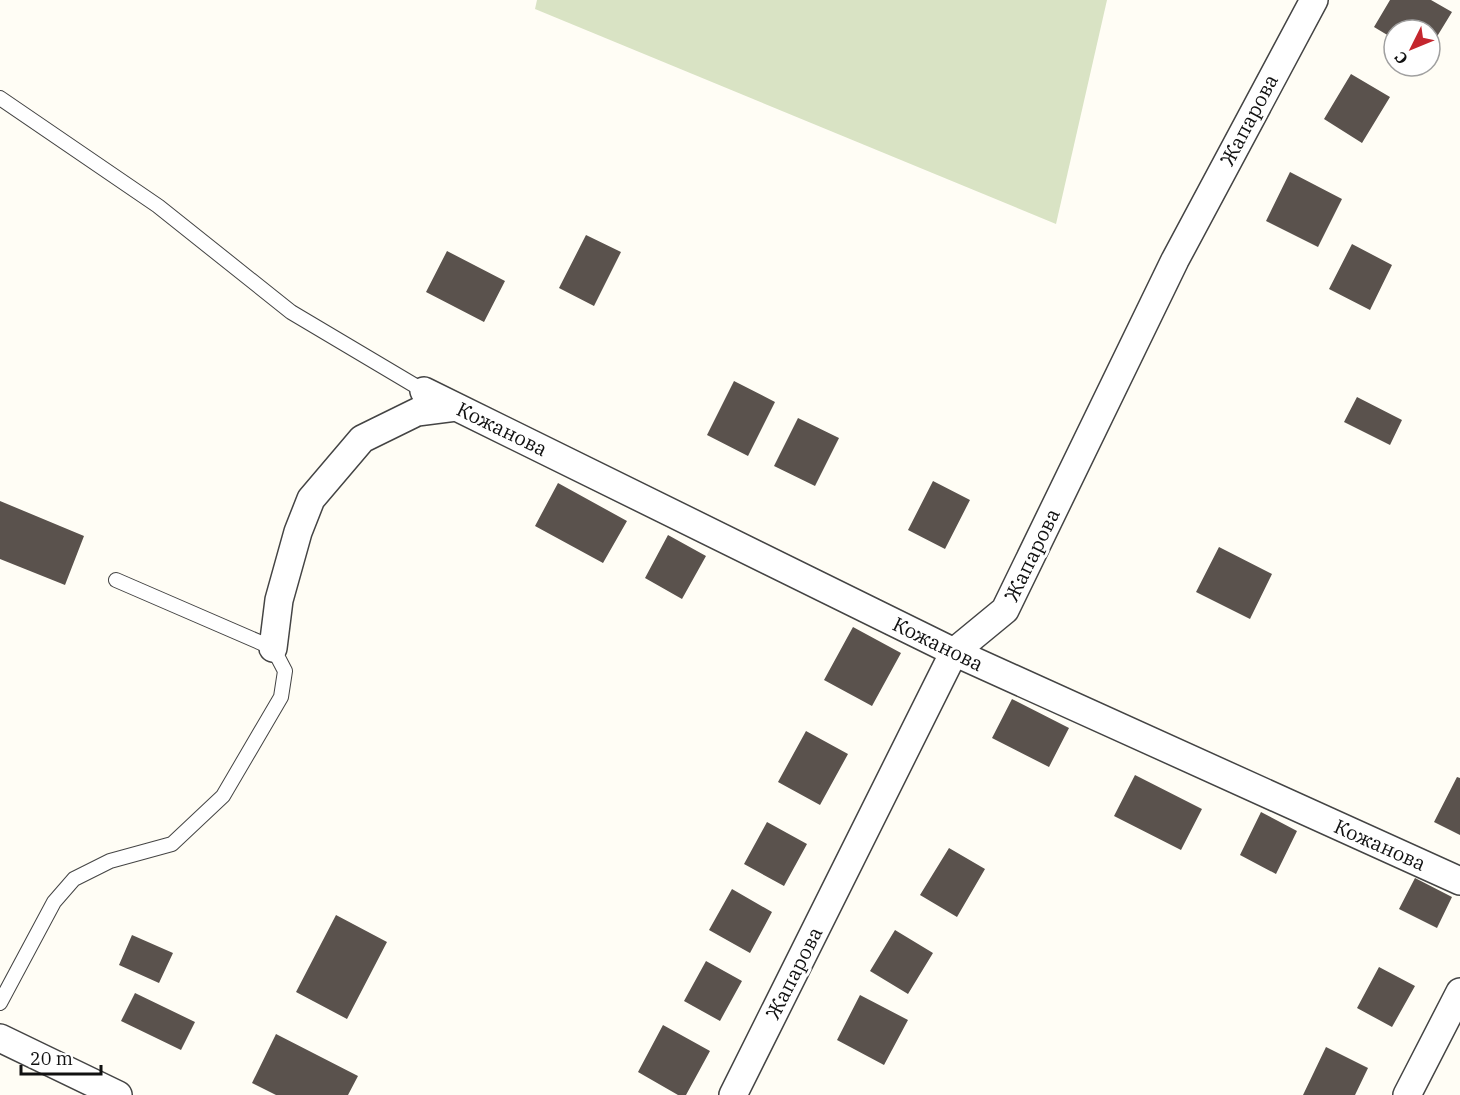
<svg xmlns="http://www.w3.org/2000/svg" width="1460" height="1095" font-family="'IBM Plex Serif',serif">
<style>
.cemetery{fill:#d9e3c4}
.building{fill:#5a524d}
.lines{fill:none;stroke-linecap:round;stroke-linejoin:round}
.lane-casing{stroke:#444;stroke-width:16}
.street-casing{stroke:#444;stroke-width:30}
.lane{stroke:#fff;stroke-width:14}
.street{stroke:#fff;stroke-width:27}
.labels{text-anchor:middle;stroke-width:6;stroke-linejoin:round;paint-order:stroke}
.street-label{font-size:20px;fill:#111;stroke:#fff}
</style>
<rect width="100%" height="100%" fill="#fffdf5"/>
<path class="cemetery" d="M537,0H1107L1056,224L535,9Z"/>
<path class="building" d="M1390,0H1431L1452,12L1430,48V30H1394V39L1374,27Z
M1351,74L1390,97L1362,143L1324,119Z
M1290,172L1342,199L1318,247L1266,221Z
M586,235L621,252L594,306L559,288Z
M1352,244L1392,265L1370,310L1329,289Z
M447,251L505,281L484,322L426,292Z
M734,381L775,402L748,456L707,435Z
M1357,397L1402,420L1390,445L1344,422Z
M798,418L839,438L815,486L774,466Z
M933,481L970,500L945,549L908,530Z
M558,483L627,521L603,563L535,526Z
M0,501L84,536L65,585L0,559Z
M668,535L706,556L682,599L645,578Z
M1219,547L1272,574L1250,619L1196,592Z
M853,627L901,653L872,706L824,680Z
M1012,699L1069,728L1049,767L992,738Z
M806,731L848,754L820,805L778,782Z
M1135,775L1202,809L1181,850L1114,816Z
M1457,777L1460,778V835L1434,822Z
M1261,812L1297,831L1276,874L1240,855Z
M767,822L807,844L784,886L744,864Z
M949,848L985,869L957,917L920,895Z
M1415,878L1452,897L1437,928L1399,909Z
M732,889L772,912L750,953L709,930Z
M336,915L387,942L347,1019L296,992Z
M895,930L933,953L908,994L870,971Z
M132,935L173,953L159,983L119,965Z
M706,961L742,981L720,1021L684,1001Z
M1379,967L1415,986L1392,1027L1357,1008Z
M135,993L195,1022L181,1050L121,1021Z
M860,995L908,1020L884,1065L837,1040Z
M663,1025L710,1051L686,1095H678L638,1072Z
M276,1034L358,1076L348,1095H276L252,1083Z
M1326,1047L1368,1068L1355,1095H1303Z"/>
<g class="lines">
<defs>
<path id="lane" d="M0,98L158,206L291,312L424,391
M0,1003L54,902L74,879L110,861L172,844L223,796L281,697L285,671L273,648L116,580"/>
<path id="street" d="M424,391L954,652L1460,881
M273,648L279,600L298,532L311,499L362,439L417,412L456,407
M0,1038L118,1095
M733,1095L954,652L1005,610L1175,260L1314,0
M1407,1095L1460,992"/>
</defs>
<use href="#lane" class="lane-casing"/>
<use href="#street" class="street-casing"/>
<use href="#lane" class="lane"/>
<use href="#street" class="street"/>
</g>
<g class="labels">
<g class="street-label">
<text transform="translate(1249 120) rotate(-62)" y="7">Жапарова</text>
<text transform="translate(502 429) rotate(26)" y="7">Кожанова</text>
<text transform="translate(1032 555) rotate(-64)" y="7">Жапарова</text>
<text transform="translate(938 644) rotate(26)" y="7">Кожанова</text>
<text transform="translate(1380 845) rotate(24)" y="7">Кожанова</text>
<text transform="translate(794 973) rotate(-63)" y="7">Жапарова</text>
</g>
</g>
<g transform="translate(1412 48) rotate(227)"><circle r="28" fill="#ffffff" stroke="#a0a0a0" stroke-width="1.5"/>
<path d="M0-4.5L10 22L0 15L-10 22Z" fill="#c4262e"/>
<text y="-9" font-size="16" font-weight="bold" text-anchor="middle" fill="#111111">С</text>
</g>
<path d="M21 1065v9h80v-9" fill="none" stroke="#111111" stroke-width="3"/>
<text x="30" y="1065" font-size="18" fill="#111111" stroke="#ffffff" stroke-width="4.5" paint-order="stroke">20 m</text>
</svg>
